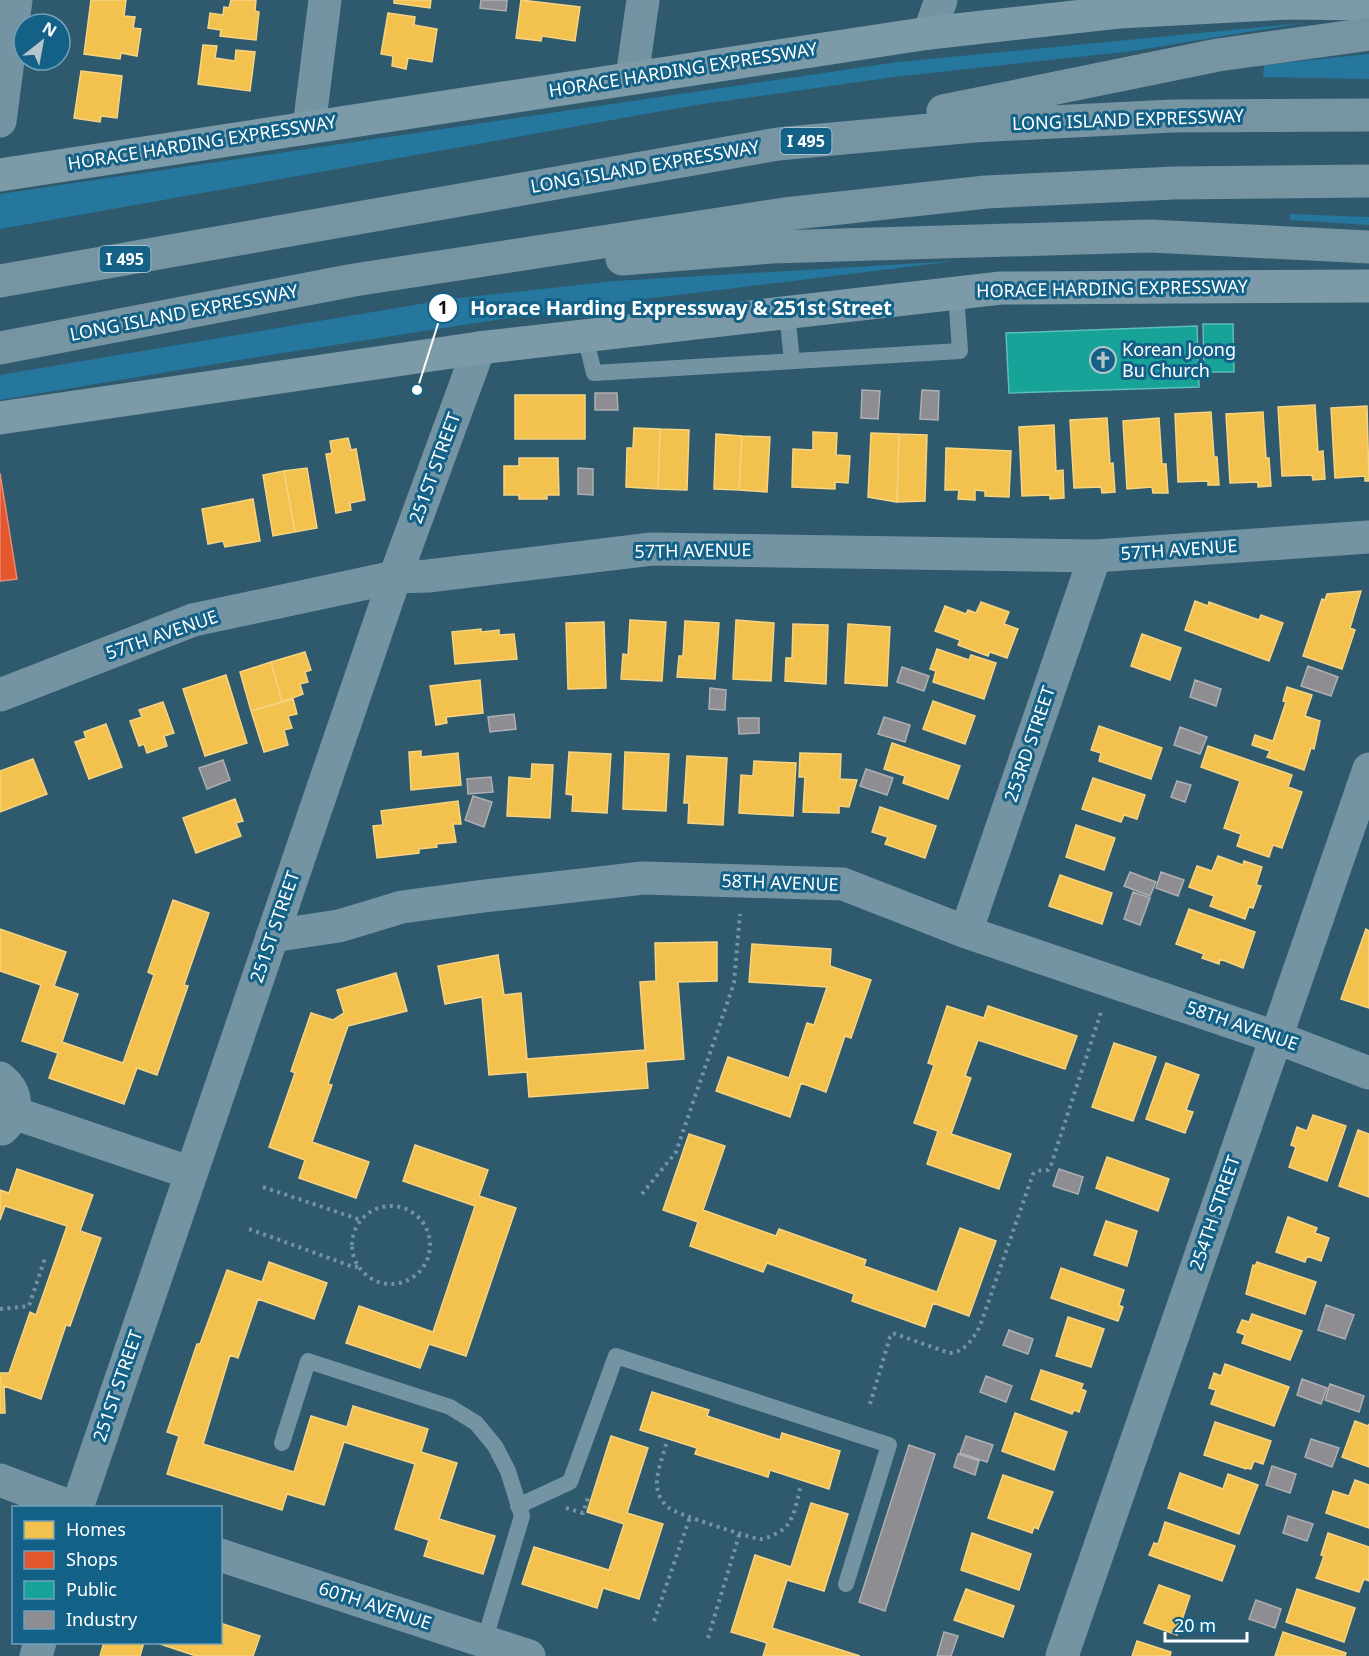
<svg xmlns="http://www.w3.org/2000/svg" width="1369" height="1656" font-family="'Noto Sans',sans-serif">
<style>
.green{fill:#25779e}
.homes{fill:#f2c14e;stroke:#f6d483;stroke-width:1.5}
.shops{fill:#e4572e;stroke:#ec896d;stroke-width:1.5}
.public{fill:#17a398;stroke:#5dbfb7;stroke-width:1.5}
.industry{fill:#8d8d92;stroke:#afafb3;stroke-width:1.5}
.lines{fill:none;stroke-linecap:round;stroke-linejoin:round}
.path{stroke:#7594a3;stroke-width:4;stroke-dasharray:3 4.5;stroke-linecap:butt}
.lane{stroke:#7594a3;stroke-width:16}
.street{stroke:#7594a3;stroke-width:33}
.secondary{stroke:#7c9aa7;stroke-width:33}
.highway{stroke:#7794a2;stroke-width:33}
.labels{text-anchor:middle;stroke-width:6;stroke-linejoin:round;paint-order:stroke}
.shield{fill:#146188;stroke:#b8d0db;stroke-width:1.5}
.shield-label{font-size:16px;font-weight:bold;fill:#fff}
.street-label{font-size:18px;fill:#fff;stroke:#146188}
.poi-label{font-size:18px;fill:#fff;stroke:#146188;text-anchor:start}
.leader{fill:none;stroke:#fff;stroke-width:2}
.callout-dot{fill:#fff;stroke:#146188;stroke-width:2}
.mark-label{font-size:18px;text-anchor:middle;font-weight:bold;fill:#111}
.callout-label{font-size:20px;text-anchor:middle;font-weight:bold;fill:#fff;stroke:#146188;stroke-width:6;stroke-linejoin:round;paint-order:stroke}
</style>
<rect width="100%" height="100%" fill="#2f596d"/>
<path class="green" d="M1303,23L1133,51L894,77L696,105L0,229V194L898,62Z
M1369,54V79L1263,77L1264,65Z
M1290,214L1369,217V225L1290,220Z
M956,261L572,308L251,358L0,400V375L450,299L615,281Z"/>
<path class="homes" d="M91,0H126L124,16L135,17L133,28L141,29L137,56L121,53L120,59L84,54Z
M231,0H256L255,11L259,12L256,40L220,36L221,30L208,28L210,13L223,15L224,7L229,8Z
M394,0H431L430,8L394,3Z
M521,0L580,7L575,41L542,36L541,41L516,38Z
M388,13L415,17L414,25L437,29L432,62L408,58L406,69L392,66L393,56L381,54Z
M203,45L217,46L215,58L235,61L236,50L255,52L250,91L198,84Z
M81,71L122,76L117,118L101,116L100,122L74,118Z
M515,395H585V439H515Z
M1315,405L1318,452L1323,451L1325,479L1313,480L1312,475L1282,476L1278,407Z
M1367,406L1369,481H1365V476L1335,478L1331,408Z
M1211,412L1214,457H1217L1219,485H1208V481L1178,482L1175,414Z
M1263,412L1266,458H1269L1271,486L1258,487V482L1230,483L1226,414Z
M1107,418L1110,464L1113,463L1115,492L1102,493L1101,487L1074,488L1070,420Z
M1159,418L1162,464H1166L1168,493H1153L1152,487L1127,489L1123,421Z
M1054,425L1056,471L1063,470L1064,498L1050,499V495L1022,496L1019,427Z
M634,428L660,429L658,489L626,487L627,448H633Z
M660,429L689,430L687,490L658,489Z
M813,432L837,433L836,455L850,456L848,483L835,482V489L792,487L793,449L813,450Z
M871,433L899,434L897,502L868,497Z
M716,434L742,436L739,490L714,489Z
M899,434L927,435L925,501L897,502Z
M742,436L770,437L767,492L739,490Z
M348,438L351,450L356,449L365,500L350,503L351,510L336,513L326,454L332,453L330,441Z
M946,448L1011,451L1009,497L985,496V491L975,490V500L958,499L959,490H945Z
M519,458H558L559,495H547V499H519V495H504V466H519Z
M307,468L317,528L295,532L284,471Z
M284,471L295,532L273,536L263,475Z
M253,499L260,541L225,547L223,541L208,544L202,509Z
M1361,591L1350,628L1355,630L1342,669L1303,656L1322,599L1325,600L1327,594Z
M1195,601L1208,606L1209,602L1259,620L1261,615L1283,623L1269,661L1185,630Z
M981,602L1009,612L1004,624L1018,629L1007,658L990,652L988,656L958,645L960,640L935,631L945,606L966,614L968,610L976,613Z
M630,620L666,622L662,681L621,679L623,654L628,655Z
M736,620L774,623L771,681L733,679Z
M685,621L719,623L715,679L677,677L679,656H683Z
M604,622L606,688L568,689L566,623Z
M793,624L828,625L826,684L785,681L786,658H792Z
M848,624L890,627L887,686L845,683Z
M481,629V632L499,630V635L514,634L517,659L455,664L452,632Z
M1142,634L1181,648L1170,680L1131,666Z
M937,649L969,660L971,655L996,663L984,699L933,682L936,671L930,669Z
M305,652L311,670L305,672L308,682L300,684L303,694L282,702L271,662Z
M271,662L282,702L251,711L240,672Z
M226,675L247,743L205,756L183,689Z
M480,680L483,713L446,717L447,723L436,725L430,686Z
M1287,687L1312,695L1305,716L1320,721L1314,749L1311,748L1304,770L1267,757L1270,751L1252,745L1255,735L1273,741L1286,702L1283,701Z
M293,699L297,714L288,716L292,728L284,730L288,745L264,752L251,711Z
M933,701L975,716L965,744L923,729Z
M163,702L174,733L164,736L167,746L147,753L144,744L139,746L130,721L142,717L139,710Z
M106,724L122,767L89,779L75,742L86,738L84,732Z
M1099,726L1162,748L1151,779L1099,761L1101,753L1091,750Z
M892,743L960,766L948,799L903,783L905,776L884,769Z
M1208,746L1292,775L1288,787L1302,792L1282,848L1273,845L1269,857L1237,846L1241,834L1224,828L1240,781L1201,767Z
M421,751V757L458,753L461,785L411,790L409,752Z
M569,752L611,754L607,813L572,811L573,795L566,794Z
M625,752L669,754L666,811L623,809Z
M800,753L841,754L840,779L857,780L849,807L839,806V813L803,812L805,777H799Z
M687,756L727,758L723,825L688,823L689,803H684Z
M33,759L47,794L0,812V771Z
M754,761L796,763L793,816L739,813L741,775L753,776Z
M532,764L553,765L550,818L507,816L509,777L531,779Z
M1093,778L1145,795L1137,819L1124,815L1121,822L1082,809Z
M235,799L243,821L236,823L241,836L196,853L183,818Z
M458,801L461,824H453L456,842L436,844L437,847L419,849V853L377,858L373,826L383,825L381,811Z
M880,807L936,826L925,858L885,844L888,837L872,832Z
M1076,825L1115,838L1104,870L1066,857Z
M1218,856L1243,865L1244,861L1262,867L1256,885L1261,886L1253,908L1249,907L1245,919L1210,906L1214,896L1189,887L1197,866L1212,871Z
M1060,875L1112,893L1102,924L1049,906Z
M173,900L209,913L184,985L188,986L157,1075L137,1068L124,1104L49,1078L58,1053L22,1041L41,985L0,971V929L66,952L54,986L78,994L62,1042L123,1063L154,975L148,972Z
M1189,909L1255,932L1243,968L1220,959L1219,964L1202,958L1204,954L1176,944Z
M1366,929L1369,931V1008L1341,999Z
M717,942V981L678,982L684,1059L646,1062L648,1088L529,1097L527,1072L489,1075L482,997L445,1004L438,966L498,955L504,995L521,993L527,1059L645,1050L640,982L656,981L655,943Z
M752,944L831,949L830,966L871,980L851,1038L845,1036L826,1092L801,1083L790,1117L716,1091L728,1057L789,1078L807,1023L814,1025L827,987L749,982Z
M396,973L407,1011L348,1026L328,1084L332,1085L312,1142L369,1162L356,1198L299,1178L305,1160L269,1147L295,1073L291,1071L311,1013L333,1020L344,1013L337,990Z
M947,1006L984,1018L988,1006L1077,1036L1065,1069L978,1040L965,1076L971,1078L951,1134L1011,1154L999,1189L927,1164L938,1131L914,1123L934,1065L928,1063Z
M1114,1043L1156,1057L1133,1121L1092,1107Z
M1166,1063L1199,1075L1186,1110L1193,1112L1185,1133L1146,1119Z
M1313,1115L1346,1126L1327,1181L1289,1167L1296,1147L1291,1145L1297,1127L1307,1131Z
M1358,1130L1369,1134V1197L1339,1186Z
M689,1134L725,1146L703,1210L776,1236L779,1229L866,1260L864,1266L937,1292L960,1228L996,1241L969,1316L933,1303L925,1327L852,1301L854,1294L767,1263L763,1272L690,1246L698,1222L663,1210Z
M415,1145L488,1170L479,1196L516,1208L466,1356L429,1344L420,1368L346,1343L359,1306L433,1332L475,1206L403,1181Z
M1107,1157L1169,1179L1158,1211L1096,1188Z
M17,1169L93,1195L80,1231L101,1238L70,1326L66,1325L41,1399L4,1386L5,1413H0V1373H9L30,1312L36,1315L67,1226L5,1206L0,1220V1190L9,1193Z
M1288,1217L1317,1228L1315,1233L1329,1238L1321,1261L1307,1256L1305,1262L1276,1252Z
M1106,1221L1137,1231L1127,1266L1094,1255Z
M269,1262L327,1283L314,1319L258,1299L238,1358L230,1355L203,1444L294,1472L311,1416L347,1427L353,1406L428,1429L421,1452L457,1463L439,1519L495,1536L483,1574L424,1556L429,1540L395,1529L415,1464L344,1442L324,1505L287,1494L282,1510L167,1474L179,1436L167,1432L197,1344H200L227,1270L262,1282Z
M1257,1262L1316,1282L1305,1314L1246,1294L1253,1265L1255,1266Z
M1061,1268L1124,1290L1119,1305L1123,1307L1118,1321L1051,1298Z
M1252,1314L1302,1331L1290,1360L1242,1343L1245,1335L1237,1332L1242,1320L1249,1322Z
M1068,1317L1104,1329L1091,1367L1056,1356Z
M1225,1364L1289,1387L1274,1426L1211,1404L1216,1390L1209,1388L1214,1373L1221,1376Z
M1041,1370L1083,1384L1081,1389L1086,1391L1079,1412L1074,1410L1072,1414L1031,1399Z
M652,1392L709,1410L707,1416L780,1440L782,1433L840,1451L829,1489L770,1470L768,1477L695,1454L697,1448L640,1430Z
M1015,1413L1067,1432L1054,1470L1002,1451Z
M1355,1421L1368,1426L1369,1424V1467L1342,1457Z
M1215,1422L1271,1441L1263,1464L1254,1461L1251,1469L1247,1468L1246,1469L1204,1455Z
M611,1436L648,1448L627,1513L663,1524L639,1599L603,1588L597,1608L522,1584L534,1547L609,1570L624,1524L587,1512Z
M1180,1473L1223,1489L1228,1474L1258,1485L1239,1534L1168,1508Z
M1003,1475L1053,1492L1038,1529L1034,1527L1032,1533L988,1518Z
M1355,1480L1369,1485V1528L1326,1513L1333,1491L1349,1496Z
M811,1503L848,1514L824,1591L787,1580L772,1628L860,1656H763L767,1643L731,1632L755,1555L791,1567Z
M1165,1522L1235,1546L1222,1581L1149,1555L1154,1543L1158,1544Z
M972,1533L1031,1554L1019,1590L961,1570Z
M1328,1533L1369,1547V1581L1364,1579L1359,1592L1316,1578L1324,1556L1321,1555Z
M1159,1585L1190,1596L1177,1635L1144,1623Z
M966,1589L1014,1606L1003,1637L954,1620Z
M1297,1589L1355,1608L1344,1642L1286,1622Z
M220,1623L260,1636L253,1656H196L154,1642H220Z
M1283,1632L1346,1653L1345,1656H1275Z
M1137,1641L1171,1652L1170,1656H1132Z
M104,1642H144L140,1656H100Z"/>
<path class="shops" d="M0,473L17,579L0,581Z"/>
<path class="public" d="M1203,324H1233L1234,372H1204Z
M1197,326L1199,387L1009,393L1006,333Z"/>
<path class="industry" d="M481,0H507L506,11L480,8Z
M862,390L880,391L878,419L861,418Z
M922,390L939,391L938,420L920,419Z
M595,393H617L618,410H595Z
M578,468L593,469V495L578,494Z
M1308,666L1338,677L1331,696L1301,686Z
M902,667L929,676L924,691L897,682Z
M1195,680L1221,689L1216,706L1190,697Z
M710,688L726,690L725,710L709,709Z
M514,714L516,729L490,732L488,717Z
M884,717L910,725L905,742L878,734Z
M738,718H759V733L739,734Z
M1180,727L1207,737L1200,754L1174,745Z
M223,760L230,780L207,789L199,768Z
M866,769L893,778L887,795L860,786Z
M491,777L493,792L468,794L467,779Z
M1177,781L1191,785L1185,802L1171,797Z
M473,796L492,802L484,827L465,820Z
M1130,872L1156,882L1150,896L1124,886Z
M1161,872L1184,880L1178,896L1156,888Z
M1133,892L1150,898L1140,925L1124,919Z
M1059,1169L1083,1177L1078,1194L1053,1186Z
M1326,1305L1354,1315L1345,1339L1318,1330Z
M1009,1330L1033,1339L1028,1354L1003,1345Z
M986,1376L1012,1386L1006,1402L980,1392Z
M1302,1379L1327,1388L1321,1404L1297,1395Z
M1330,1384L1364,1396L1359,1412L1325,1400Z
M966,1436L993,1445L987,1462L960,1453Z
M1311,1439L1339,1448L1332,1467L1305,1457Z
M909,1445L935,1454L885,1611L859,1602Z
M958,1454L979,1461L975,1475L954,1467Z
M1272,1466L1296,1474L1290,1493L1266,1485Z
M1288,1516L1313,1524L1307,1541L1283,1533Z
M1256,1600L1281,1609L1275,1628L1249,1619Z
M944,1632L958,1636L951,1656H937Z"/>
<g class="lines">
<path class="path" d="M263,1187L361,1220
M642,1194L676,1152L734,983L740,914
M352 1245a39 39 0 1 1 78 0a39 39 0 1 1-78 0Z
M249,1229L351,1266L358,1267
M0,1309L29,1306L45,1258
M870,1404L890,1337L893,1333L949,1353C964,1353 973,1339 980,1326L1033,1174L1037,1171L1048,1170L1051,1165L1102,1009
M666,1444C662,1461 652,1480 660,1497C662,1501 666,1506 669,1508C676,1514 751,1538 760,1539C767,1539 776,1534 782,1530C795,1521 797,1499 801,1485
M566,1508L583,1513L589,1495
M654,1621L690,1517
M708,1638L740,1532"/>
<path class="lane" d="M787,313L792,361
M585,336L594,373L960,351L956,293
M282,1443L308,1361L450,1407L476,1423L495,1446L508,1471L522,1516L484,1642
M518,1506L570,1482L616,1356L889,1445L846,1584"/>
<path class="street" d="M929,33L941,0
M632,77L643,0
M0,121L16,0
M309,127L325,0
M0,695L193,620L395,577L428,576L652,549L1095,556L1369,537
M966,932L1095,556
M272,936L339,926L402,907L484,896L643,878L843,884L966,932L1275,1037L1369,1073
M0,1078C19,1093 19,1113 2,1129
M14,1113L191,1173
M0,1480L74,1508
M77,1508L395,577L479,348
M220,1555L529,1656
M36,1656L40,1642
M1062,1656L1369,769"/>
<path class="secondary" d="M0,175L929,33L1119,12L1288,3L1369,4
M0,418L479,348L1001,288L1369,286"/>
<path class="highway" d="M943,111L1218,55L1369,34
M622,259L772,247L1150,236L1369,247
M0,281L778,144L974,126L1172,116L1369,115
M0,348L354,280L785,214L986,192L1174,183L1369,181"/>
</g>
<defs>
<symbol id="church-ring" viewBox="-11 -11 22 22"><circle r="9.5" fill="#146188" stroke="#b6c5cc" stroke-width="1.5"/><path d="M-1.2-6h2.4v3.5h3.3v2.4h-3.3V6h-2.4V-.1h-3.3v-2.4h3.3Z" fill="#b6c5cc"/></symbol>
</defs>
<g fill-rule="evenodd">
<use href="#church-ring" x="1088" y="345" width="30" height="30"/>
</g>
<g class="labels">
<g class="shield">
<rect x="780.5" y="128" width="51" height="26" rx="4.5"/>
<rect x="99.5" y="246" width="51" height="26" rx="4.5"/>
</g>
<g class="shield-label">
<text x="806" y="147">I 495</text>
<text x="125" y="265">I 495</text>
</g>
<g class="street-label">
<text transform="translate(683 70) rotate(-9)" y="6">HORACE HARDING EXPRESSWAY</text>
<text transform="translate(1128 120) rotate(-2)" y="6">LONG ISLAND EXPRESSWAY</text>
<text transform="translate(202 143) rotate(-9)" y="6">HORACE HARDING EXPRESSWAY</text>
<text transform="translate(645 167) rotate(-10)" y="6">LONG ISLAND EXPRESSWAY</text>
<text transform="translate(1112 289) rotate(-1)" y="6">HORACE HARDING EXPRESSWAY</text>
<text transform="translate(184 313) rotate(-11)" y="6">LONG ISLAND EXPRESSWAY</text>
<text transform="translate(435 468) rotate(-70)" y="6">251ST STREET</text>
<text transform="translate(1179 550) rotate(-4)" y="6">57TH AVENUE</text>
<text transform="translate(693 551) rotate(-1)" y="6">57TH AVENUE</text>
<text transform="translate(162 635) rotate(-19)" y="6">57TH AVENUE</text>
<text transform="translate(1030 744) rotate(-71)" y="6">253RD STREET</text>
<text transform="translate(780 883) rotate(2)" y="6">58TH AVENUE</text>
<text transform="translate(275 927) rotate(-71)" y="6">251ST STREET</text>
<text transform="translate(1242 1026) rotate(19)" y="6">58TH AVENUE</text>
<text transform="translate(1215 1213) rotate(-71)" y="6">254TH STREET</text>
<text transform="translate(118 1386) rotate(-71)" y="6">251ST STREET</text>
<text transform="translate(375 1606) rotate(18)" y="6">60TH AVENUE</text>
</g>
<g class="poi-label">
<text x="1122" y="356">Korean Joong<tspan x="1122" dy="21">Bu Church</tspan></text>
</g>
</g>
<path class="leader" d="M417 390L443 308"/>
<g class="callout-dot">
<circle cx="417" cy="390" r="6"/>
<circle cx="443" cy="308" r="15"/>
</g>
<g class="mark-label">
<text x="443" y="314">1</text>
</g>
<g class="callout-label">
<text x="681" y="315">Horace Harding Expressway &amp; 251st Street</text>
</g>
<rect x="12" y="1506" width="210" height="138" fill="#146188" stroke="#72a0b8" stroke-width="1.5"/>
<rect x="24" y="1521" width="30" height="18" fill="#f2c14e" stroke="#72a0b8" stroke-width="1.5"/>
<text x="66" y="1536" font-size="18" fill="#ffffff">Homes</text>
<rect x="24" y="1551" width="30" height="18" fill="#e4572e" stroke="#72a0b8" stroke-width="1.5"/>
<text x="66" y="1566" font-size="18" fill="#ffffff">Shops</text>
<rect x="24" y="1581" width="30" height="18" fill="#17a398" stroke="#72a0b8" stroke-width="1.5"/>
<text x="66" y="1596" font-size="18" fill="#ffffff">Public</text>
<rect x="24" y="1611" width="30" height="18" fill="#8d8d92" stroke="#72a0b8" stroke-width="1.5"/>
<text x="66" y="1626" font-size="18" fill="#ffffff">Industry</text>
<g transform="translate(42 42) rotate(31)"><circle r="28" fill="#146188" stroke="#72a0b8" stroke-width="1.5"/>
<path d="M0-4.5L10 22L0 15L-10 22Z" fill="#b6c5cc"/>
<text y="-9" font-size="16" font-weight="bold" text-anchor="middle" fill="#ffffff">N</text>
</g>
<path d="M1165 1632v9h82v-9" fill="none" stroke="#ffffff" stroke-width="3"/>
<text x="1174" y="1632" font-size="18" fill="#ffffff" stroke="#146188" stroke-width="4.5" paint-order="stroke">20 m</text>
</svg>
